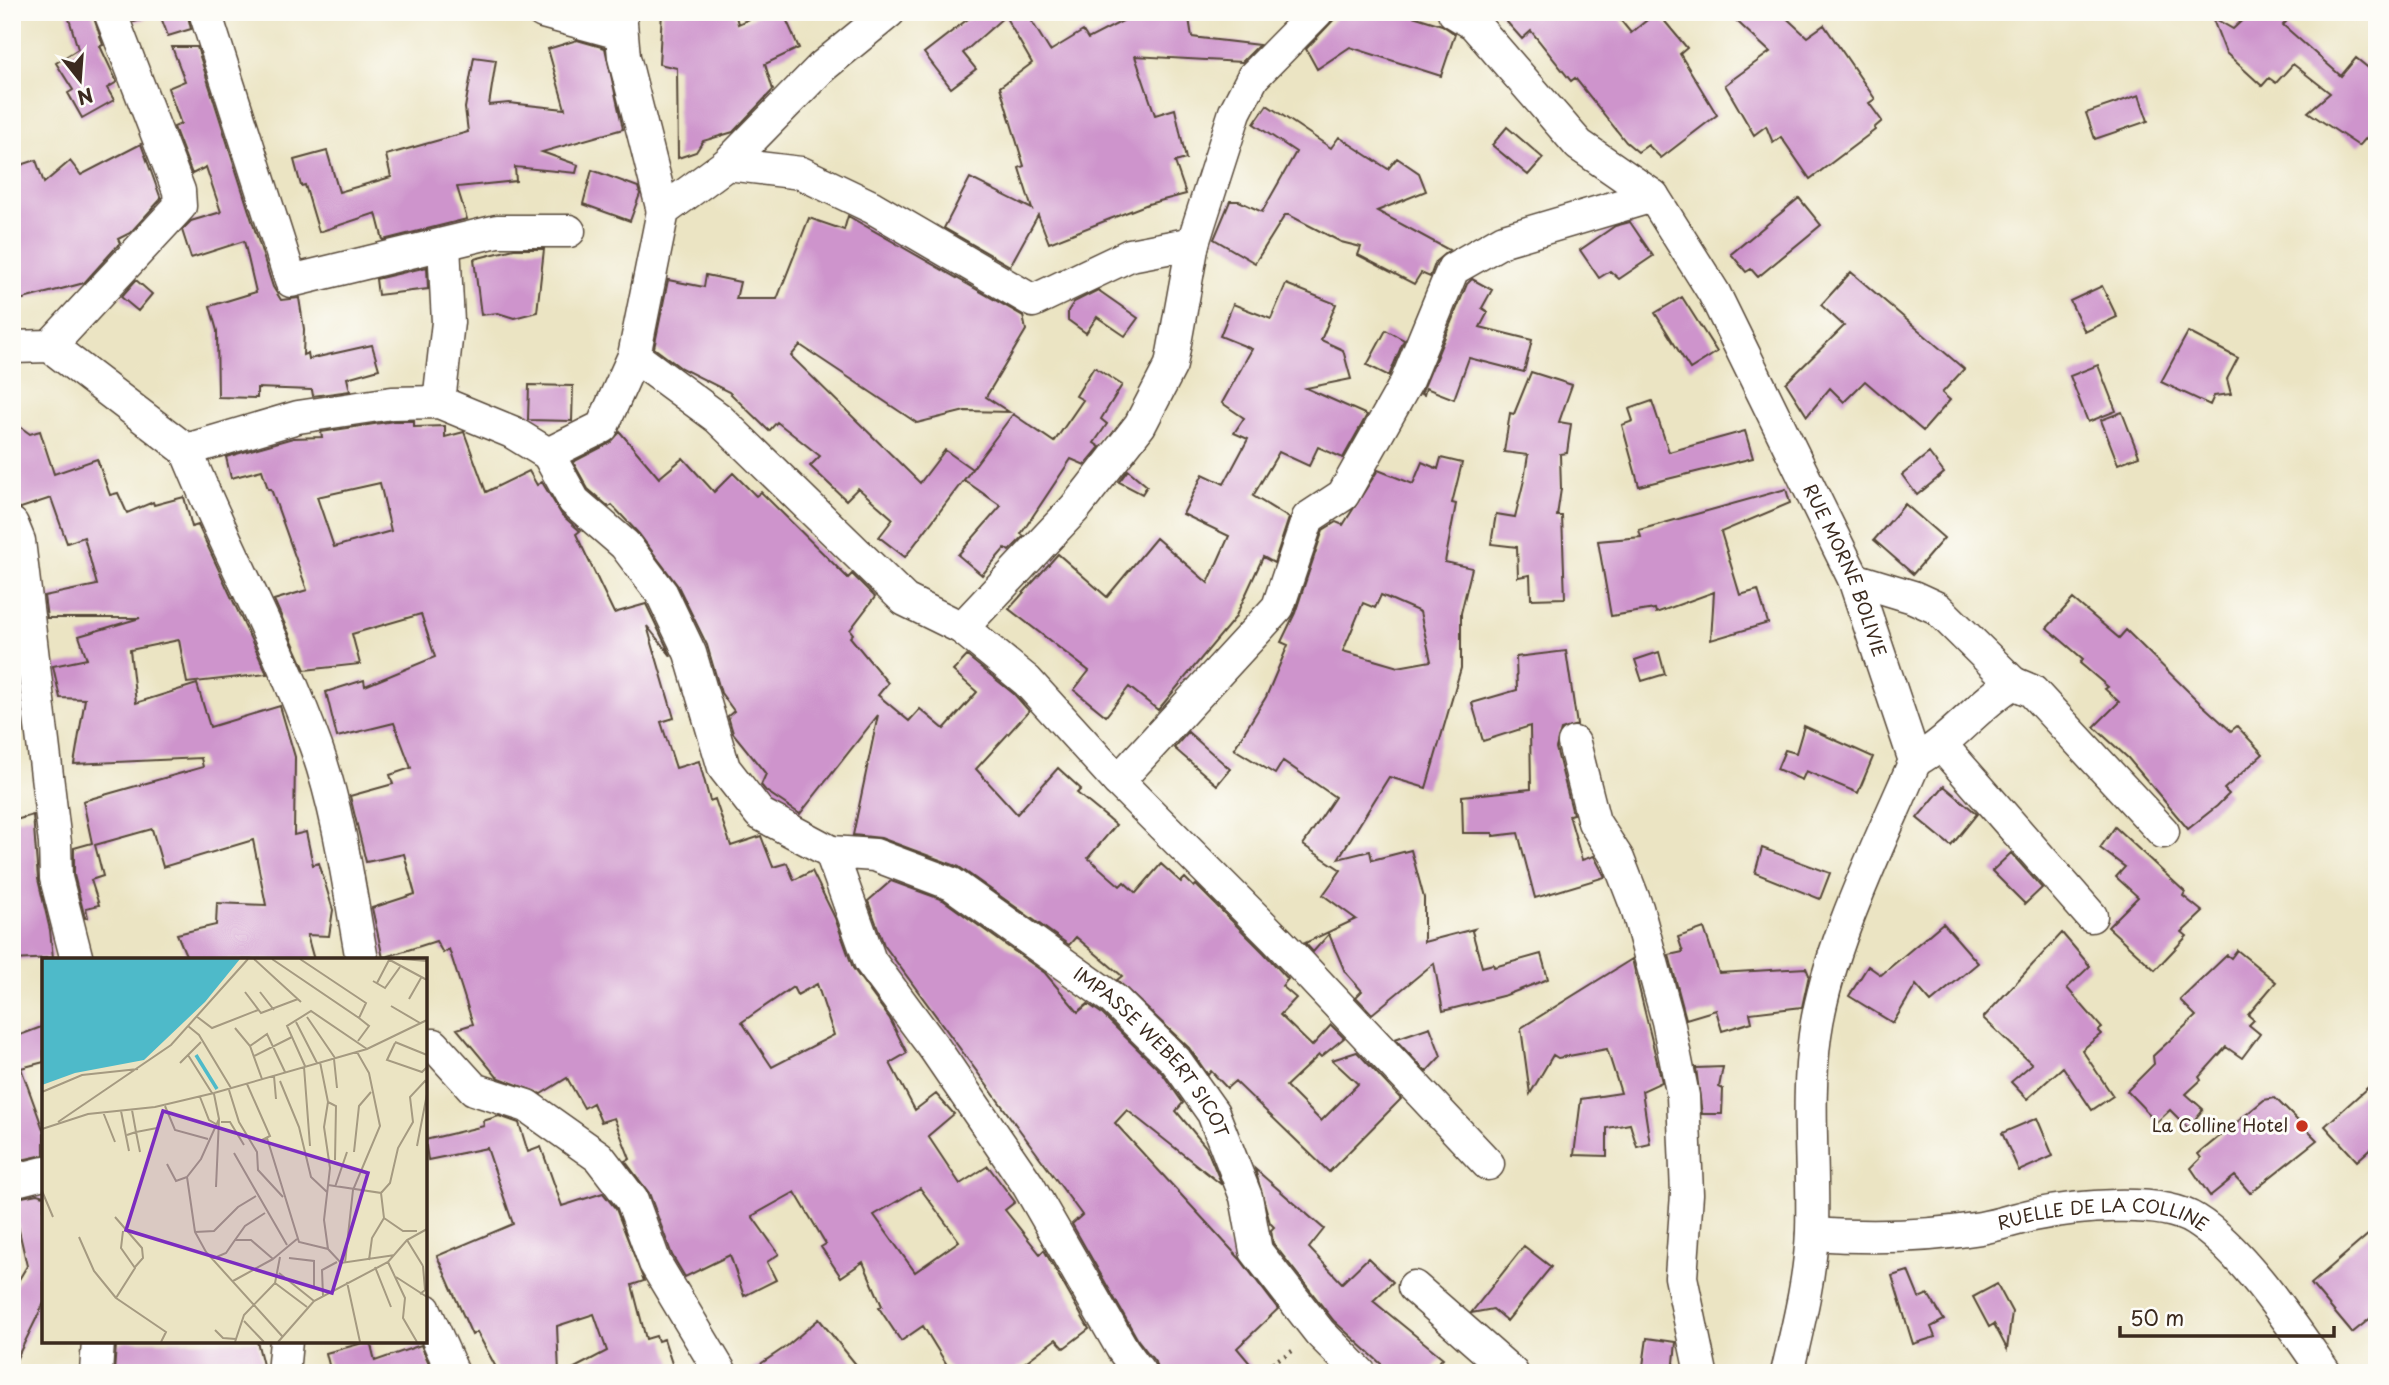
<svg xmlns="http://www.w3.org/2000/svg" width="2389" height="1385" font-family="'Playpen Sans',sans-serif">
<style>
.building{fill:#ce94cc;fill-rule:evenodd}
.lines{fill:none;stroke-linecap:round;stroke-linejoin:round}
.minor-casing{stroke:#554637;stroke-width:35}
.path{stroke:#554637;stroke-width:4.5;stroke-dasharray:2 5;stroke-linecap:butt}
.minor{stroke:#fff;stroke-width:32}
.poi-dot{fill:#c8321e;stroke:#fdfcf7;stroke-width:2.5}
.labels{text-anchor:middle;stroke-width:6;stroke-linejoin:round;paint-order:stroke}
.street-label{font-size:18px;fill:#3b2a1e;stroke:#fdfcf7}
.poi-label{font-size:18px;fill:#3b2a1e;stroke:#fdfcf7;text-anchor:end}
.inset-river{fill:none;stroke:#4ebac9;stroke-width:3.5}
.inset-road{fill:none;stroke:#a59a81;stroke-width:2}
.view{fill:#7b2cbf;fill-opacity:0.15;stroke:#7b2cbf;stroke-width:3.5}
.inset-edge{fill:none;stroke:#3b2a1e;stroke-width:3.5}
</style>
<rect width="100%" height="100%" fill="#fdfcf7"/>
<filter id="ink" filterUnits="userSpaceOnUse"><feTurbulence type="fractalNoise" baseFrequency=".0143" numOctaves="2"/><feDisplacementMap in="SourceGraphic" scale="14" xChannelSelector="R" yChannelSelector="G"/><feConvolveMatrix kernelMatrix="1 2 1 2 8 2 1 2 1" color-interpolation-filters="sRGB"/></filter>
<filter id="wash" filterUnits="userSpaceOnUse"><feTurbulence type="fractalNoise" baseFrequency=".00686" numOctaves="4" result="noise"/><feDisplacementMap in="SourceGraphic" scale="28" xChannelSelector="R" yChannelSelector="G"/><feGaussianBlur stdDeviation="1.57" result="paint"/><feColorMatrix in="noise" values="0 0 0 0 0 0 0 0 0 0 0 0 0 0 0 0 0 1.4 0 .05"/><feComposite in="paint" operator="in"/></filter>
<g filter="url(#wash)">
<rect width="100%" height="100%" fill="#ebe4c3"/>
<g id="blocks">
<path class="building" d="M67,12H92L103,45L100,46L117,82L107,88L114,100L82,118L68,93L73,90L56,63L78,49Z
M130,12H147L148,18L134,22Z
M159,12H187L191,29L168,36Z
M662,12H735L738,24L765,12H783L799,48L765,64L773,90L733,132L703,141L696,152L678,158L677,68L659,64Z
M977,12H1026L1050,51L1083,31L1088,39L1140,12H1155L1157,17L1188,12L1192,37L1259,45L1242,62L1135,56L1155,115L1175,109L1186,159L1175,162L1186,194L1148,204L1049,243L1038,215L1010,266L944,228L970,178L1032,209L1019,168L1024,166L1000,87L1032,63L1005,16L963,53L976,69L951,88L924,53Z
M1341,12H1400L1442,25L1455,34L1441,76L1350,47L1317,69L1306,49Z
M1498,12H1614L1631,33L1657,12L1687,48L1680,54L1717,115L1661,158L1648,145L1638,152L1626,142L1575,78L1571,81L1531,31L1522,39Z
M1727,12H1780L1807,37L1824,25L1875,99L1869,103L1882,121L1874,128L1875,130L1810,179L1781,137L1773,143L1766,126L1754,135L1725,85L1770,52Z
M2251,12H2295L2283,25L2341,76L2356,58L2377,75V126L2359,146L2308,112L2330,93L2293,64L2276,83L2269,78L2262,86L2226,53L2212,17L2233,29Z
M577,40L605,48L623,129L542,152L578,165L576,173L515,167L516,181L457,187L467,219L383,240L376,213L319,232L305,185L301,186L294,160L327,151L339,192L391,177L386,155L468,132L465,108L474,57L496,60L489,105L509,103L565,109L548,49Z
M172,47H197L273,287L281,300L299,298L304,329L303,355L308,353L309,359L372,345L379,369L347,378L350,391L313,396L312,390L257,388V398L218,397L217,331L210,306L256,292L244,241L191,258L182,230L191,221L221,212L206,167L192,174L174,127L181,124L168,88L185,81Z
M2139,95L2148,121L2095,139L2086,113Z
M1267,105L1331,148L1339,137L1388,169L1397,158L1419,173L1426,191L1377,211L1449,250L1436,261L1430,277L1421,273L1414,284L1358,255L1361,247L1341,242L1289,215H1285L1255,263L1214,239L1230,201H1239L1262,212L1296,152L1254,124Z
M1507,127L1543,158L1528,175L1492,145Z
M141,144L161,199L130,233L118,239L120,243L84,283L12,302V168L36,160L44,183L70,161L81,175Z
M592,170L638,187L640,194L630,221L583,204Z
M1799,198L1821,225L1758,277L1751,269L1746,272L1731,254Z
M848,216L1023,316L1026,330L986,397L1009,412L965,411L917,423L800,345L791,356L920,483L945,450L972,469L905,557L879,537L893,519L858,488L846,500L810,466L820,456L777,422L769,431L729,392L681,368L654,348L668,280L704,287L706,275L740,282L736,299H777L809,218L844,230Z
M1630,222L1653,256L1619,279L1610,271L1599,278L1580,250L1615,226Z
M514,249H544L537,312L514,318L498,313L481,315L474,259Z
M427,267L428,289L378,295L376,279Z
M1851,272L1964,369L1942,393L1950,400L1923,431L1865,381L1844,402L1830,388L1807,416L1786,383L1844,326L1821,305Z
M1472,279L1492,290L1482,308L1488,312L1480,327L1532,340L1524,372L1469,358L1454,399L1426,388L1424,395L1421,394L1467,284Z
M136,280L152,294L138,311L121,297Z
M1286,284L1336,304L1321,340L1343,350L1351,379L1306,388L1367,415L1343,458L1318,447L1309,466L1279,452L1253,496L1289,518L1274,563L1263,557L1235,618L1158,710L1129,687L1106,716L1074,690L1089,671L1009,609L1058,554L1107,597L1156,538L1208,583L1229,536L1183,514L1203,474L1224,484L1248,439L1234,433L1244,418L1222,403L1252,349L1220,336L1233,304L1271,319Z
M2102,286L2117,317L2085,332L2070,301Z
M1098,290L1138,318L1125,336L1097,317L1086,333L1068,320V311L1074,302Z
M1682,297L1717,352L1690,369L1655,313Z
M1386,330L1404,340L1389,376L1367,365Z
M2188,332L2238,358L2227,379L2231,394L2214,396L2210,405L2161,382Z
M2098,365L2116,411L2088,422L2070,376Z
M1094,367L1122,385L1101,419L1107,424L1094,443L1100,447L1085,465L1071,459L1021,534L1024,536L1009,551L1005,548L982,575L958,555L1001,506L964,480L1013,414L1054,442L1083,400L1076,396Z
M1531,372L1572,385L1559,422L1571,424L1567,453L1560,454L1561,489L1557,516H1562L1565,598L1531,599L1530,575L1518,577L1517,547L1491,544L1496,514L1515,517L1524,480L1528,455L1504,452L1510,413L1514,414Z
M529,385L573,386L572,421L528,420Z
M1652,401L1669,452L1745,431L1753,458L1639,486L1622,425L1633,421L1629,409Z
M2122,412L2139,456L2118,464L2101,420Z
M12,421L30,434L40,431L54,474L97,459L110,495L118,493L127,513L153,502L154,505L184,497L192,527L198,525L267,674L187,683L179,640L130,650L136,703L197,684L210,727L280,706L295,757L294,835L306,832L313,865L319,863L333,910L329,936L307,935L314,960H188L177,934L216,925L217,903L266,905L253,840L163,867L152,829L95,845L103,876L91,880L99,905L86,908L88,917L85,918L74,875V848L92,843L83,801L203,767L201,758L74,764L85,699L60,698L53,666L87,659L79,636L140,618H47L44,596L97,585L84,537L67,543L51,498L21,508L12,506Z
M394,421H414V427L445,426V437L464,432L486,492L529,471L537,485L542,482L562,515L580,531L576,534L614,613L646,604L671,656L647,626L674,718L661,722L676,768L699,761L710,801L715,799L731,846L761,836L773,867L787,863L794,880L812,871L835,918L853,968L890,1019L907,1053L890,1063L915,1110L936,1094L954,1114L928,1136L960,1184L988,1166L1015,1202L1005,1210L1040,1254L1044,1250L1089,1329L1064,1348L1056,1339L1011,1373H952L923,1326L901,1341L879,1308L882,1306L863,1262L841,1277L821,1247L826,1244L795,1192L752,1216L779,1254L767,1262L776,1280L744,1296L730,1255L685,1277L672,1255L649,1193L625,1161L630,1159L614,1118L601,1122L593,1103L584,1108L567,1078L541,1094L497,1077L457,1029L473,1024L449,949L443,953L436,941L383,958L372,908L415,894L404,854L366,862L350,796L393,784L390,775L411,768L394,723L337,737L326,692L364,680L365,686L435,657L421,614L352,634L360,664L305,670L274,600L307,590L271,489H268L262,470L231,478L226,457L293,438L322,437L321,432ZM380,483L391,531L334,547L317,497ZM817,984L834,1035L772,1067L742,1022L793,987L797,995ZM920,1188L959,1241L915,1272L874,1215Z
M620,432L659,478L683,458L714,492L733,473L756,496L761,492L848,578L852,574L875,597L850,630L853,634L850,637L888,683L878,695L909,721L920,709L944,729L977,692L953,671L967,656L1014,694L1029,711L976,769L1017,814L1058,768L1081,789L1077,793L1116,825L1088,858L1120,886L1124,882L1136,893L1161,864L1181,882L1185,878L1194,887L1196,885L1264,953L1288,979L1282,986L1296,998L1280,1015L1312,1046L1331,1025L1344,1038L1321,1057L1319,1055L1286,1086L1321,1121L1358,1084L1332,1060L1357,1052L1401,1099L1329,1172L1235,1081L1227,1088L1211,1071L1208,1075L1189,1048L1117,980L1122,976L1076,937L1069,945L959,867L881,838L853,835L878,715L800,814L766,791L761,785L766,774L733,733L728,716L734,711L721,693L707,645L678,586L639,534L612,505L609,507L588,489L573,462L610,443Z
M1929,453L1944,473L1917,495L1902,475Z
M1441,458L1462,463L1452,503L1456,504L1445,562L1472,568L1461,613V668L1426,788L1389,777L1338,859L1370,851L1372,860L1411,850L1424,898V942L1474,929L1472,931L1482,967L1493,964L1494,967L1541,954L1548,979L1506,995L1443,1011L1434,963L1372,1014L1356,997L1362,991L1345,972L1329,934L1313,952L1305,943L1356,919L1323,895L1341,870L1303,845L1335,797L1283,761L1275,774L1234,749L1266,697L1288,645L1281,642L1295,613L1323,530L1336,522L1343,525L1378,470L1413,484L1422,462L1438,469ZM1381,595L1420,612L1431,661L1398,667L1343,651L1363,603L1375,608Z
M1128,470L1147,486L1142,494L1119,482Z
M1786,489L1790,503L1721,532L1740,595L1758,590L1768,623L1711,640L1714,592L1656,613L1655,609L1611,616L1598,541L1641,537L1639,530Z
M1905,504L1944,538L1913,574L1874,540Z
M2073,599L2119,638L2126,630L2199,702L2231,731L2237,726L2263,754L2224,789L2229,794L2217,806L2188,829L2128,758L2094,727L2119,702L2105,689L2108,687L2080,663L2083,659L2047,628Z
M1566,651L1577,725L1561,730L1556,748L1573,814L1569,815L1582,860L1594,856L1605,877L1535,898L1518,833L1493,836V833H1463L1462,796L1531,789L1530,726L1483,741L1472,703L1517,690L1516,657Z
M1659,652L1665,674L1642,681L1635,660Z
M1804,726L1873,757L1858,793L1806,771L1802,780L1777,769L1785,750L1796,753Z
M1188,732L1230,769L1217,785L1174,748Z
M1944,786L1977,814L1951,846L1917,818Z
M33,815L38,879L50,930L53,958L12,960V821Z
M2115,827L2185,892L2183,896L2203,912L2182,932L2187,936L2155,970L2108,927L2138,897L2116,877L2125,867L2100,848Z
M1762,848L1830,873L1820,899L1755,873Z
M2011,853L2042,888L2025,904L1992,871Z
M891,881L943,900L1045,973L1078,1012L1088,1004L1101,1013L1162,1073L1183,1103L1176,1111L1206,1147L1222,1185L1127,1110L1115,1123L1240,1259L1278,1309L1237,1348L1258,1373H1158L1155,1362L1138,1340L1072,1224L1082,1215L884,945L868,901Z
M1943,923L1978,963L1931,1002L1916,985L1893,1023L1849,996L1868,966L1881,975Z
M1704,928L1719,973L1806,968L1809,975L1802,1007L1750,1013L1752,1022L1722,1031L1716,1010L1686,1019L1669,955L1683,952L1678,937Z
M2062,933L2090,966L2067,988L2102,1028L2098,1031L2101,1034L2082,1050L2113,1096L2092,1110L2063,1067L2027,1099L2011,1082L2032,1064L1983,1018Z
M2237,950L2276,982L2248,1015L2254,1020L2249,1025L2260,1034L2242,1058L2226,1047L2199,1077L2201,1080L2186,1094L2203,1109L2188,1128L2170,1110L2157,1122L2127,1091L2154,1064L2153,1056L2196,1016L2180,1000L2227,955L2231,958Z
M1632,959L1662,1082L1642,1091L1650,1144L1637,1147L1630,1124L1607,1128V1156L1574,1155L1581,1099L1621,1093L1607,1049L1558,1058L1553,1055L1530,1094L1521,1028Z
M44,1026V1062L21,1068L44,1132V1155L12,1162V1038Z
M1430,1027L1441,1056L1426,1072L1395,1039Z
M1723,1067L1719,1087L1723,1089L1722,1114H1702L1696,1068Z
M2377,1079V1143L2357,1161L2325,1126Z
M2275,1098L2317,1140L2250,1193L2235,1176L2210,1196L2191,1168L2201,1158L2198,1154L2264,1100Z
M499,1116L519,1123L528,1152L541,1147L562,1206L603,1193L616,1209L644,1281L632,1285L646,1339L656,1336L658,1341L664,1339L675,1373H565L607,1351L594,1314L557,1326L559,1373H499L477,1332L472,1335L437,1256L513,1224L487,1148L428,1160L425,1140L484,1126L483,1121Z
M2037,1118L2053,1156L2019,1171L2002,1133Z
M1255,1169L1324,1229L1309,1248L1342,1283L1368,1258L1393,1282L1373,1301L1443,1358L1428,1373H1391L1334,1321L1273,1243L1271,1230L1274,1227L1270,1223Z
M37,1194L44,1196V1303L12,1368V1291L27,1266L12,1199Z
M2377,1227V1313L2352,1333L2311,1284Z
M1524,1246L1551,1267L1507,1321L1493,1309L1471,1313Z
M1908,1271L1919,1298L1928,1294L1944,1320L1931,1327L1935,1337L1913,1344L1892,1276Z
M1997,1284L2012,1312L2007,1349L1994,1324L1989,1327L1973,1297Z
M819,1319L863,1373H747L787,1346Z
M1647,1338L1676,1342L1673,1373H1642Z
M128,1341H257L263,1365L235,1373H114L116,1345Z
M370,1341L375,1361L421,1345L433,1373H331L326,1353Z"/>
</g>
</g>
<g filter="url(#ink)">
<use href="#blocks" fill-opacity="0" stroke="#554637" stroke-width="2"/>
<g class="lines">
<defs>
<g id="minor">
<path d="M205,12L291,281L497,231H569"/>
<path d="M543,12L620,33"/>
<path d="M620,12L624,57L663,211"/>
<path id="s1" d="M1454,12L1474,24L1579,145L1653,196L1714,293L1854,579L1915,761C1880,843 1827,948 1815,1035C1806,1101 1814,1165 1812,1231C1810,1279 1798,1326 1787,1373"/>
<path d="M727,164L822,67L889,12"/>
<path d="M50,346L180,206L179,191L110,12"/>
<path d="M12,347L50,346L186,450L298,417L392,403L439,402L512,432L548,454L574,501L625,545L662,594L690,653L724,768L760,814L831,852L870,961L935,1049L1028,1185L1123,1350L1140,1373"/>
<path d="M634,356L718,418L905,600L962,628L1027,681L1118,781L1277,940L1488,1164"/>
<path d="M439,402L448,322L444,245"/>
<path d="M186,450C227,551 279,644 316,747C340,815 349,889 362,960"/>
<path d="M548,454L602,427L634,356L663,211L727,164L801,173L872,207L1033,301L1130,255L1193,243L1235,112L1253,77L1317,12"/>
<path d="M12,524L19,541L55,843L56,878L77,960"/>
<path d="M1854,579L1913,597L1937,608L2013,683"/>
<path d="M962,628L1075,508L1140,425L1171,365L1193,243"/>
<path d="M1574,743L1594,822L1618,859L1637,908L1668,1021L1683,1096L1687,1194L1681,1277L1701,1373"/>
<path d="M1942,746L2091,916"/>
<path d="M1915,761C1954,739 1977,705 2013,683L2032,691L2163,832"/>
<path d="M1118,781L1278,607L1308,518L1343,495L1406,383L1453,269L1504,240L1653,196"/>
<path id="s2" d="M831,852L875,855L952,884L1113,999L1176,1061L1213,1113L1246,1197L1256,1251L1320,1333L1360,1373"/>
<path d="M425,1046L434,1045L474,1089L527,1106L599,1157L632,1200L655,1263L721,1373"/>
<path d="M12,1181L44,1173"/>
<path id="s3" d="M1812,1234C1868,1238 1926,1237 1981,1228C1999,1225 2015,1219 2033,1215C2073,1207 2159,1197 2195,1220C2243,1250 2292,1325 2325,1373"/>
<path d="M1414,1287L1512,1373"/>
<path d="M425,1310L453,1373"/>
<path d="M96,1373L98,1341"/>
<path d="M283,1373L286,1341"/>
</g>
</defs>
<use href="#minor" class="minor-casing"/>
<path class="path" d="M2377,278L2373,291L2377,306
M1254,1373L1296,1349"/>
<use href="#minor" class="minor"/>
</g>
</g>
<circle class="poi-dot" cx="2302" cy="1126" r="7"/>
<g class="labels">
<g class="street-label">
<text dy="6" stroke="none"><textPath href="#s1" startOffset="695">RUE MORNE BOLIVIE</textPath></text>
<text dy="6" stroke="none"><textPath href="#s2" startOffset="390">IMPASSE WEBERT SICOT</textPath></text>
<text dy="6" stroke="none"><textPath href="#s3" startOffset="294">RUELLE DE LA COLLINE</textPath></text>
</g>
<g class="poi-label">
<text x="2288" y="1132">La Colline Hotel</text>
</g>
</g>
<g transform="translate(42 958)">
<rect width="385" height="385" fill="#ebe4c3"/>
<path d="M0,1H198L163,44L102,102L33,115L0,127Z" fill="#4ebac9"/>
<path class="inset-river" d="M154,97L175,131"/>
<path class="inset-road" d="M212,1L259,44M230,1L317,60M258,1L324,45L317,60L327,68L316,83M346,1L385,22M360,1L385,3M331,23L343,30L358,9M335,25L347,2M203,34L219,55L256,41M218,34L232,52M367,41L379,20M349,48L378,65M154,58L170,70L216,52M265,59L293,100M254,64L275,105M146,68L157,77L189,130M193,70L208,88L220,121M353,84L385,97M353,85L345,102L380,114L385,109M208,88L225,76L243,114M146,97L170,135M212,98L250,79M292,101L295,130M278,104L286,144L282,169L288,210L282,262L286,291M138,105L159,84M263,108L245,68L269,53L325,91M262,109L268,188M232,118L234,141M238,123L257,169L269,219L285,234M205,126L228,178L218,183M187,132L197,164L215,194L216,212L241,239M0,134L40,117L96,111M172,136L177,161L159,201L145,219L153,274L164,294L240,378M158,139L167,162L174,166M286,144L294,148L293,202M123,148L133,172L166,181M79,153L87,193M61,154L73,184M16,164L129,87L206,1M179,164H188L202,187M0,171L46,156L113,149L172,135L325,91L385,62M85,177L94,174L90,152M225,180L257,284L286,291L299,305L353,297M375,188L385,136M98,194L94,174L115,170M312,194L317,148L329,134M192,195L245,287M125,206L134,223L145,219M286,227L339,235L342,260L361,273H375M174,229L177,161M293,229L305,194M0,233L11,259M339,235L348,225L356,190L371,164L368,139L383,123L385,125M73,259L100,290L101,300L93,309M81,273L79,290L93,310L74,340L124,374L119,384M153,274L172,273L196,249L214,238M37,279L52,313L74,340M193,282L203,268L223,255M365,282L381,308M247,300L272,303V328M170,301L184,295L193,282H209L231,301L255,281M327,302L330,280L342,260M346,304L363,340L361,360L375,384M303,305L311,232L338,168L327,115L315,94M333,309L349,349M237,315L272,343M354,319L385,339M191,323L231,301M305,324L318,384M233,325L265,349M378,336L383,332L381,308M281,338L280,312L295,304M202,363L222,384M173,372L181,380L194,381M193,384L202,357L233,325L238,299M236,384L272,343L346,304L365,282L385,271"/>
<path class="view" d="M121,153L326,215L290,335L84,272Z"/>
<rect width="385" height="385" class="inset-edge"/>
</g>
<rect width="2389" height="1385" fill="none" stroke="#fdfcf7" stroke-width="42"/>
<g transform="translate(80 80) rotate(163)" stroke="#fdfcf7" stroke-width="5" paint-order="stroke">
<path d="M0-5L12 26L0 18L-12 26Z" fill="#3b2a1e"/>
<text y="-10" font-size="19" font-weight="bold" text-anchor="middle" fill="#3b2a1e">N</text>
</g>
<path d="M2120 1326v10h214v-10" fill="none" stroke="#3b2a1e" stroke-width="3.5"/>
<text x="2130" y="1326" font-size="21" fill="#3b2a1e" stroke="#fdfcf7" stroke-width="5" paint-order="stroke">50 m</text>
</svg>
